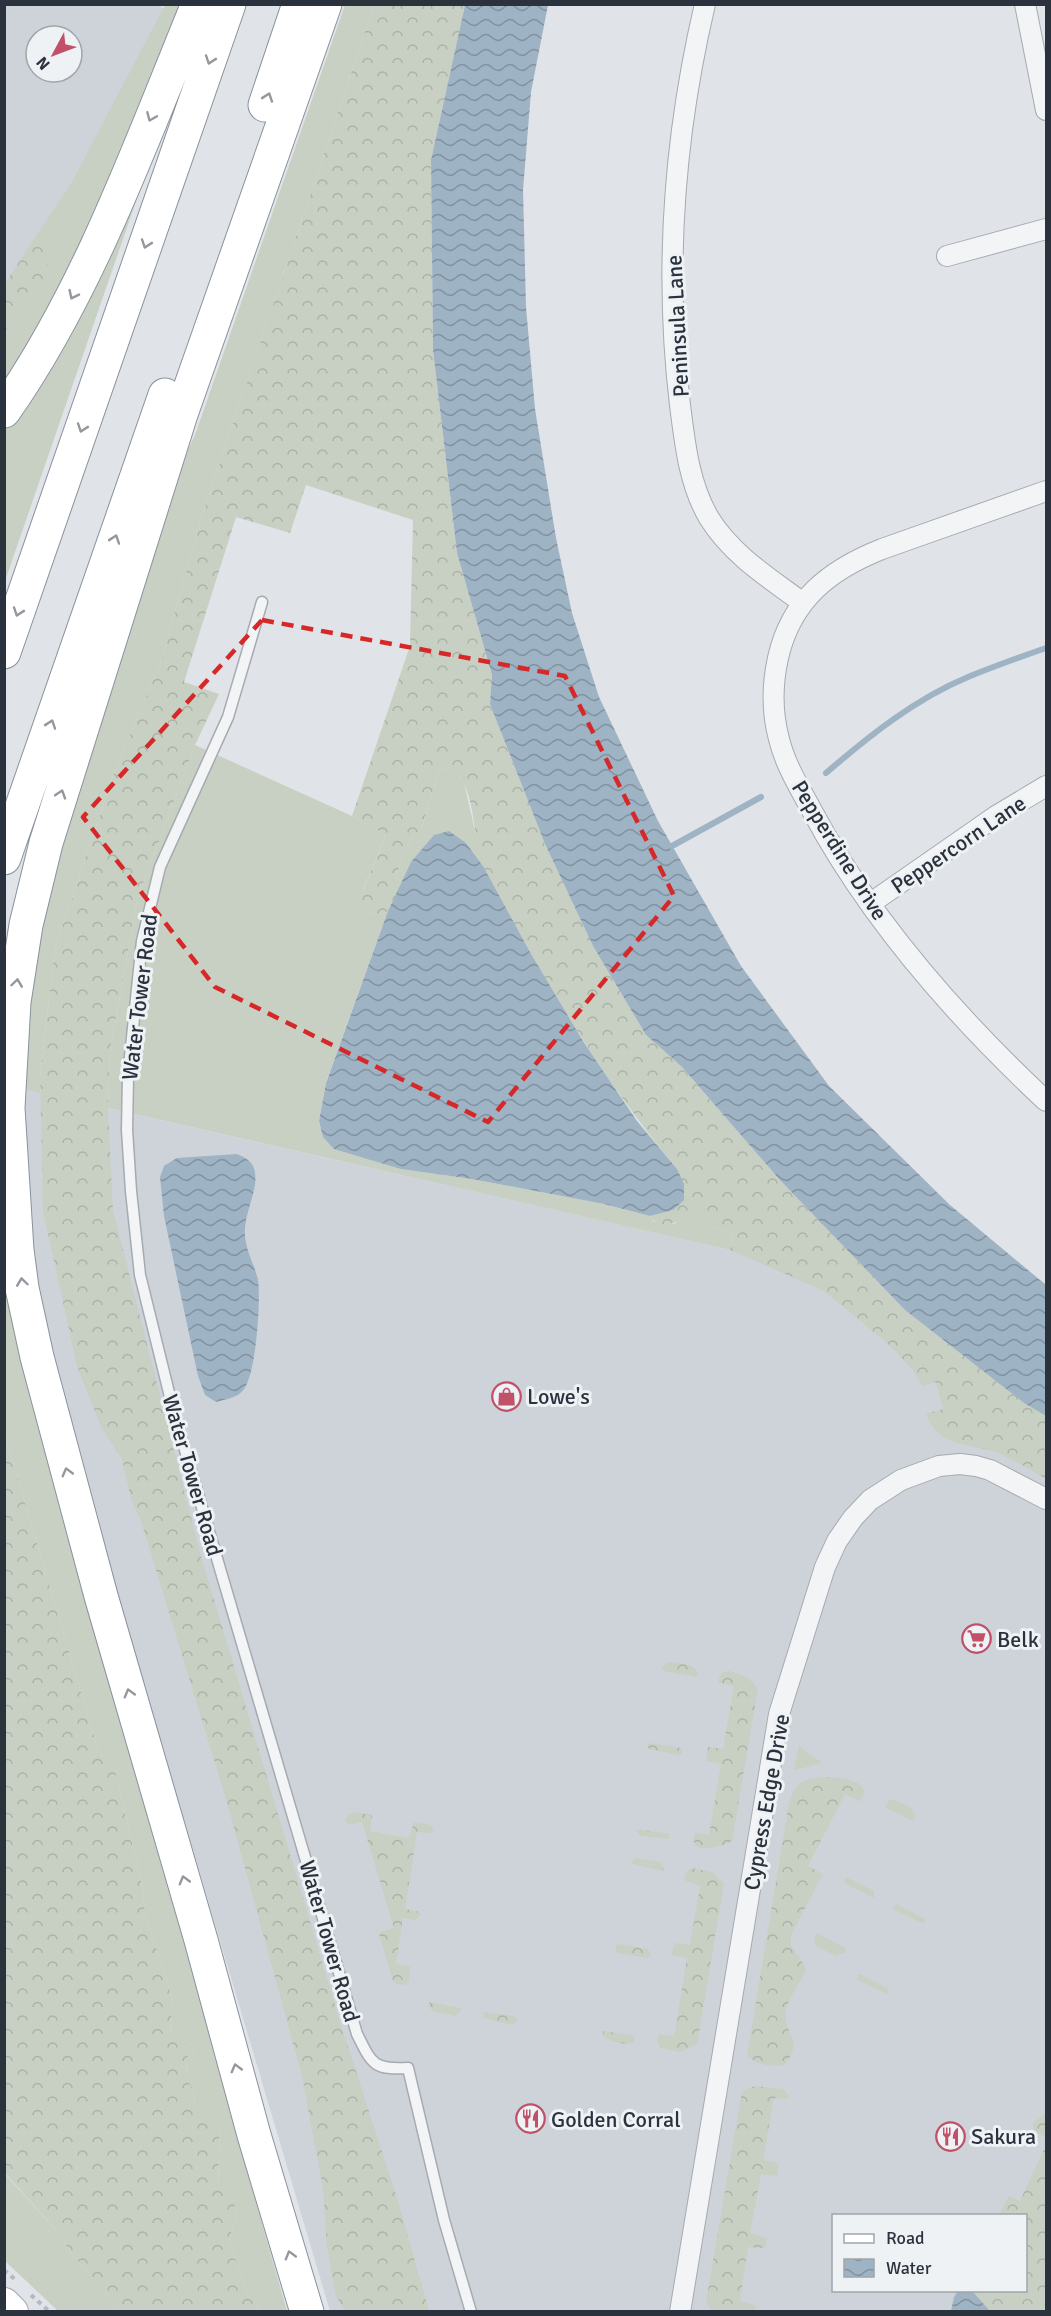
<svg xmlns="http://www.w3.org/2000/svg" width="1051" height="2316" font-family="Signika,sans-serif">
<style>
.built{fill:#ced3d9;fill-rule:evenodd}
.grass{fill:#c7d0c2}
.forest{fill:url(#forest-crowns)}
.water{fill:url(#water-waves)}
.lines{fill:none;stroke-linecap:round;stroke-linejoin:round}
.stream{stroke:#9eb3c4;stroke-width:6}
.lane-casing{stroke:#a6aab1;stroke-width:13}
.street-casing{stroke:#a6aab1;stroke-width:22}
.primary-casing{stroke:#a0a9b2;stroke-width:34}
.highway-casing{stroke:#89929d;stroke-width:35}
.path{stroke:#b6babe;stroke-width:4;stroke-dasharray:4.5 4.5;stroke-linecap:butt}
.lane{stroke:#f2f4f6;stroke-width:10}
.street{stroke:#f2f4f6;stroke-width:20}
.primary{stroke:#fff;stroke-width:32}
.highway{stroke:#fff;stroke-width:33}
.oneway{stroke:#94989e}
.marked{fill:none;stroke:#d62828;stroke-width:4.5;stroke-dasharray:12 8;stroke-linejoin:round}
.labels{text-anchor:middle;stroke-width:6;stroke-linejoin:round;paint-order:stroke}
.street-label{font-size:22px;fill:#2a323d;stroke:#eff2f5}
.poi-label{font-size:22px;fill:#2a323d;stroke:#eff2f5;text-anchor:start}
</style>
<defs>
<pattern id="forest-crowns" width="20" height="18" patternUnits="userSpaceOnUse" patternTransform="scale(1.5)"><rect width="20" height="18" fill="#c7d0c2"/><path d="M2 6a3 3 0 1 1 6 0M12 15a3 3 0 1 1 6 0" fill="none" stroke="#abb3a8"/></pattern>
<pattern id="water-waves" width="16" height="10" patternUnits="userSpaceOnUse" patternTransform="scale(1.5)"><rect width="16" height="10" fill="#9eb3c4"/><path d="M0 5q4-4 8 0t8 0" fill="none" stroke="#8192a0"/></pattern>
</defs>
<rect width="100%" height="100%" fill="#e0e3e7"/>
<path class="built" d="M5,5H159L164,9L70,185L5,283ZM36,36H72V72H36Z
M24,1089L730,1250L790,1190L905,1310L1024,1403L1046,1416V2311H330L85,1486L53,1365L31,1258ZM834,2216H1026V2290H834Z"/>
<path class="grass" d="M165,5H184L92,226L5,390V331L38,291L46,253L35,237L70,185Z
M345,5H374L201,519L160,664L114,773L55,948L40,1077V1093L24,1089L36,933L112,676L185,456L195,435Z
M145,173L133,210L5,581V426Z
M195,745L352,816L386,835L363,890L370,912L381,915L388,911L326,1082L319,1121L323,1137L401,1169L472,1179L604,1204L650,1216L654,1222L674,1224L687,1216L698,1215L714,1228L727,1232L732,1236L730,1250L108,1108L110,1052L137,900Z
M449,767L455,770L464,783L483,866L466,843L411,862L401,884L396,875L409,842L422,827L439,770Z
M4,1196L227,2101L287,2311H258L257,2303L248,2296L229,2241L237,2213L233,2199L218,2186L220,2126L195,2104L194,2090L186,2079L187,2057L195,2051L191,2043L170,2035L173,2001L145,1912L143,1890L115,1770L98,1750L5,1435Z
M799,1745L807,1753L820,1761V1764L794,1770Z
M889,1800C898,1799 912,1807 916,1815L913,1821L885,1807Z
M846,1877L874,1891V1898L844,1883Z
M896,1904L925,1919L924,1924L895,1910L893,1909Z
M817,1933L845,1948L846,1952L836,1956L816,1946L814,1937Z
M860,1974L888,1989L887,1994L858,1980L856,1979Z
M4,2173L61,2236L70,2252L116,2304L119,2311H58L5,2261Z"/>
<path class="forest" d="M374,5H465L431,160L433,350L457,553L492,675L490,704L545,844L593,946L646,1035L682,1067L779,1179L905,1310L1024,1403L1046,1416V1479C1029,1470 1010,1456 992,1451C963,1442 939,1447 926,1414L943,1409L936,1382L922,1386L912,1369L886,1342L824,1291L730,1250L732,1236L727,1232L714,1228L698,1215C681,1217 662,1235 650,1216L673,1210L677,1169C617,1097 566,1017 520,935C508,913 493,890 483,867C472,839 477,782 449,767L439,770L422,827L409,842L396,875L401,884L388,911L381,915L370,912L362,905L363,891L386,835L352,816L410,646L413,520L306,485L290,533L236,517L184,682L219,694L195,745L137,900L110,1052L108,1108L113,1210L200,1553L341,2025L398,2201L429,2311H345L336,2296L327,2247L323,2189L302,2076L226,1799L141,1521L131,1499L122,1459L101,1427L77,1366L43,1211L40,1077L55,948L114,773L160,664L201,519Z
M35,237C39,242 44,248 46,253C56,282 21,311 5,331V283Z
M5,1435L98,1750L115,1770L143,1890L145,1912L173,2001L170,2034L191,2043L195,2051L187,2057L186,2079L194,2090L195,2104L220,2126L218,2185L233,2199L237,2213L229,2241L248,2296L257,2303L258,2311H119L116,2304L70,2252L61,2236L5,2173Z
M672,1662C682,1664 695,1663 698,1674L696,1677L664,1671L662,1668L666,1663Z
M730,1671L747,1677L758,1688L732,1841C722,1847 686,1857 695,1833L709,1835L721,1764L706,1761L708,1747L723,1749L734,1686L719,1683L718,1680L723,1672Z
M649,1743L681,1748L682,1753L680,1755L649,1749L647,1746Z
M829,1777C842,1779 861,1778 865,1793L859,1801L845,1794L808,1866L823,1874L791,1935V1945L806,1968C803,1983 787,1997 786,2012C783,2034 806,2041 783,2066C769,2066 758,2065 747,2056L788,1809C794,1781 801,1779 829,1777Z
M354,1812L371,1815L372,1817L370,1831L409,1838L414,1822L431,1825L434,1829L432,1833L417,1832L405,1909L420,1912V1915L416,1920L403,1918L396,1964L410,1967L409,1981L405,1985L397,1984L393,1981L379,1934L380,1932L394,1928L362,1822L349,1825L345,1821L348,1815Z
M638,1829L669,1834V1839L641,1836L636,1831Z
M635,1858L661,1862L664,1869L662,1871L630,1863Z
M692,1868L712,1872L724,1883L697,2044L680,2052L660,2048L657,2039L659,2034L674,2036L687,1958L672,1955L674,1943L690,1945L700,1886L686,1881L684,1877L688,1870Z
M619,1944L648,1949L651,1955L648,1958L619,1953L616,1952V1946Z
M430,2002L460,2008L461,2010L455,2016L433,2011L428,2006Z
M485,2012L513,2016L517,2018V2021L512,2025L484,2018L483,2014Z
M604,2031L634,2036L635,2042C626,2046 610,2042 602,2035Z
M755,2086L783,2089L789,2096L787,2099L774,2098L763,2160L777,2163L779,2165L777,2176L761,2174L750,2233L767,2238L765,2248L748,2247L740,2301L754,2305L756,2308L755,2311H715L711,2310L706,2302L742,2091Z
M1046,2113V2137C1040,2134 1031,2132 1033,2123Z
M1046,2145V2311H990L972,2291L1026,2290V2216L999,2215L1009,2196L1020,2201Z"/>
<path class="water" d="M465,5H548L531,92L523,190L526,307L535,409L556,538L572,613L599,697L658,821L741,966L829,1086L950,1205L1046,1285V1416L1024,1403L905,1310L779,1179L682,1067L646,1035L593,946L545,844L490,704L492,675L457,553L433,350L431,160Z
M449,831L466,843L483,866L531,954L583,1041L637,1121L677,1169L684,1184V1200L673,1210L650,1216L604,1204L472,1179L401,1169L334,1149L323,1137L319,1121L326,1083L388,911L411,862L434,835Z
M237,1154C246,1158 254,1162 255,1173C258,1192 243,1215 245,1236C246,1251 255,1266 258,1280C261,1300 256,1374 244,1389C238,1398 226,1399 216,1402L205,1395L198,1376L164,1216L160,1177L164,1166L177,1158Z
M958,2291H972L990,2311H951L954,2297Z"/>
<g class="lines">
<path class="stream" d="M826,773C869,736 915,699 968,677C994,666 1020,657 1046,648
M672,846L761,797"/>
<defs>
<path id="lane" d="M262,602L228,717L160,867L142,941L128,1076L127,1130L131,1191L140,1275L173,1409L357,2034C372,2064 373,2070 408,2068L444,2220L471,2312"/>
<path id="street" d="M705,4C674,136 664,271 680,405C685,444 689,484 709,518C732,555 769,578 803,603
M1025,4L1046,110
M947,256L1046,229
M1046,491L882,549C829,570 791,600 778,658C772,685 772,713 779,739C785,764 799,787 811,809C870,920 955,1016 1046,1101
M871,903L996,816L1046,786
M680,2312L779,1714L825,1567L837,1541L853,1518L870,1500L901,1480L939,1466L960,1464L976,1466L990,1470L1046,1499"/>
<path id="primary" d="M4,2304L12,2312"/>
<path id="highway" d="M265,105L299,4
M4,411C89,290 142,140 198,4
M4,652L229,4
M4,858L165,395
M307,2312L254,2135L201,1940L101,1596L37,1357L22,1288L17,1250L8,1108L14,1002L26,925L46,843L181,414L325,4"/>
</defs>
<use href="#lane" class="lane-casing"/>
<use href="#street" class="street-casing"/>
<use href="#primary" class="primary-casing"/>
<use href="#highway" class="highway-casing"/>
<path class="path" d="M4,2270L17,2281
M31,2295L50,2312"/>
<use href="#lane" class="lane"/>
<use href="#street" class="street"/>
<use href="#primary" class="primary"/>
<use href="#highway" class="highway"/>
</g>
<defs><path id="oneway-chevron" d="M-2-3.5L2.5 0L-2 3.5" fill="none" stroke-width="1.6" stroke-linecap="round" stroke-linejoin="round" transform="scale(1.5)"/></defs>
<g class="oneway">
<use href="#oneway-chevron" transform="translate(210 60) rotate(109)"/>
<use href="#oneway-chevron" transform="translate(268 97) rotate(-71)"/>
<use href="#oneway-chevron" transform="translate(151 117) rotate(113)"/>
<use href="#oneway-chevron" transform="translate(146 244) rotate(109)"/>
<use href="#oneway-chevron" transform="translate(73 295) rotate(116)"/>
<use href="#oneway-chevron" transform="translate(82 428) rotate(109)"/>
<use href="#oneway-chevron" transform="translate(115 539) rotate(-71)"/>
<use href="#oneway-chevron" transform="translate(18 612) rotate(109)"/>
<use href="#oneway-chevron" transform="translate(51 724) rotate(-71)"/>
<use href="#oneway-chevron" transform="translate(61 794) rotate(-72)"/>
<use href="#oneway-chevron" transform="translate(17 983) rotate(-82)"/>
<use href="#oneway-chevron" transform="translate(22 1282) rotate(-98)"/>
<use href="#oneway-chevron" transform="translate(67 1472) rotate(-105)"/>
<use href="#oneway-chevron" transform="translate(129 1693) rotate(-106)"/>
<use href="#oneway-chevron" transform="translate(184 1880) rotate(-106)"/>
<use href="#oneway-chevron" transform="translate(236 2068) rotate(-105)"/>
<use href="#oneway-chevron" transform="translate(290 2255) rotate(-106)"/>
</g>
<path class="marked" d="M262,620L565,676L674,896L488,1122L215,987L83,817Z"/>
<defs>
<symbol id="shop-ring" viewBox="-11 -11 22 22"><circle r="9.5" fill="#eff2f5" stroke="#c05169" stroke-width="1.5"/><path d="M-5-2.5h2.3a2.7 3.5 0 0 1 5.4 0H5L5.5 6h-11ZM-1.5-2.5h3a1.5 2.3 0 0 0-3 0Z" fill="#c05169"/></symbol>
<symbol id="supermarket-ring" viewBox="-11 -11 22 22"><circle r="9.5" fill="#eff2f5" stroke="#c05169" stroke-width="1.5"/><path d="M-6-5.5h2.5l.6 2H6L4.5 2H-2.5L-4.4-4H-6ZM-1.5 3.2a1.3 1.3 0 1 0 .1 0ZM3 3.2a1.3 1.3 0 1 0 .1 0Z" fill="#c05169"/></symbol>
<symbol id="restaurant-ring" viewBox="-11 -11 22 22"><circle r="9.5" fill="#eff2f5" stroke="#c05169" stroke-width="1.5"/><path d="M-5-6h1v4h1v-4h1v4h1v-4h1v5L-1.5 .5V6h-2V.5L-5-1ZM5-6V6H3V1.5H1.5Q1.5-4 5-6Z" fill="#c05169"/></symbol>
</defs>
<g fill-rule="evenodd">
<use href="#shop-ring" x="490" y="1380" width="33" height="33"/>
<use href="#supermarket-ring" x="960" y="1622" width="33" height="33"/>
<use href="#restaurant-ring" x="514" y="2102" width="33" height="33"/>
<use href="#restaurant-ring" x="934" y="2120" width="33" height="33"/>
</g>
<g class="labels">
<g class="street-label">
<text transform="translate(677 326) rotate(-93)" y="8">Peninsula Lane</text>
<text transform="translate(958 844) rotate(-34)" y="8">Peppercorn Lane</text>
<text transform="translate(840 850) rotate(58)" y="8">Pepperdine Drive</text>
<text transform="translate(139 997) rotate(-83)" y="8">Water Tower Road</text>
<text transform="translate(193 1475) rotate(74)" y="8">Water Tower Road</text>
<text transform="translate(766 1802) rotate(-80)" y="8">Cypress Edge Drive</text>
<text transform="translate(330 1941) rotate(74)" y="8">Water Tower Road</text>
</g>
<g class="poi-label">
<text x="527" y="1404">Lowe's</text>
<text x="997" y="1647">Belk</text>
<text x="551" y="2127">Golden Corral</text>
<text x="971" y="2144">Sakura</text>
</g>
</g>
<rect width="1051" height="2316" fill="none" stroke="#2a323d" stroke-width="12"/>
<rect x="832" y="2214" width="195" height="78" fill="#eff2f5" stroke="#a0a5ab" stroke-width="1.5"/>
<rect x="844" y="2234" width="30" height="9" fill="#ffffff" stroke="#a0a5ab" stroke-width="1.5"/>
<text x="886" y="2244" font-size="18" fill="#2a323d">Road</text>
<rect x="844" y="2259" width="30" height="18" fill="url(#water-waves)" stroke="#a0a5ab" stroke-width="1.5"/>
<text x="886" y="2274" font-size="18" fill="#2a323d">Water</text>
<g transform="translate(54 54) rotate(229)"><circle r="28" fill="#eff2f5" stroke="#a0a5ab" stroke-width="1.5"/>
<path d="M0-4.5L10 22L0 15L-10 22Z" fill="#c05169"/>
<text y="-9" font-size="16" font-weight="bold" text-anchor="middle" fill="#2a323d">N</text>
</g>
</svg>
